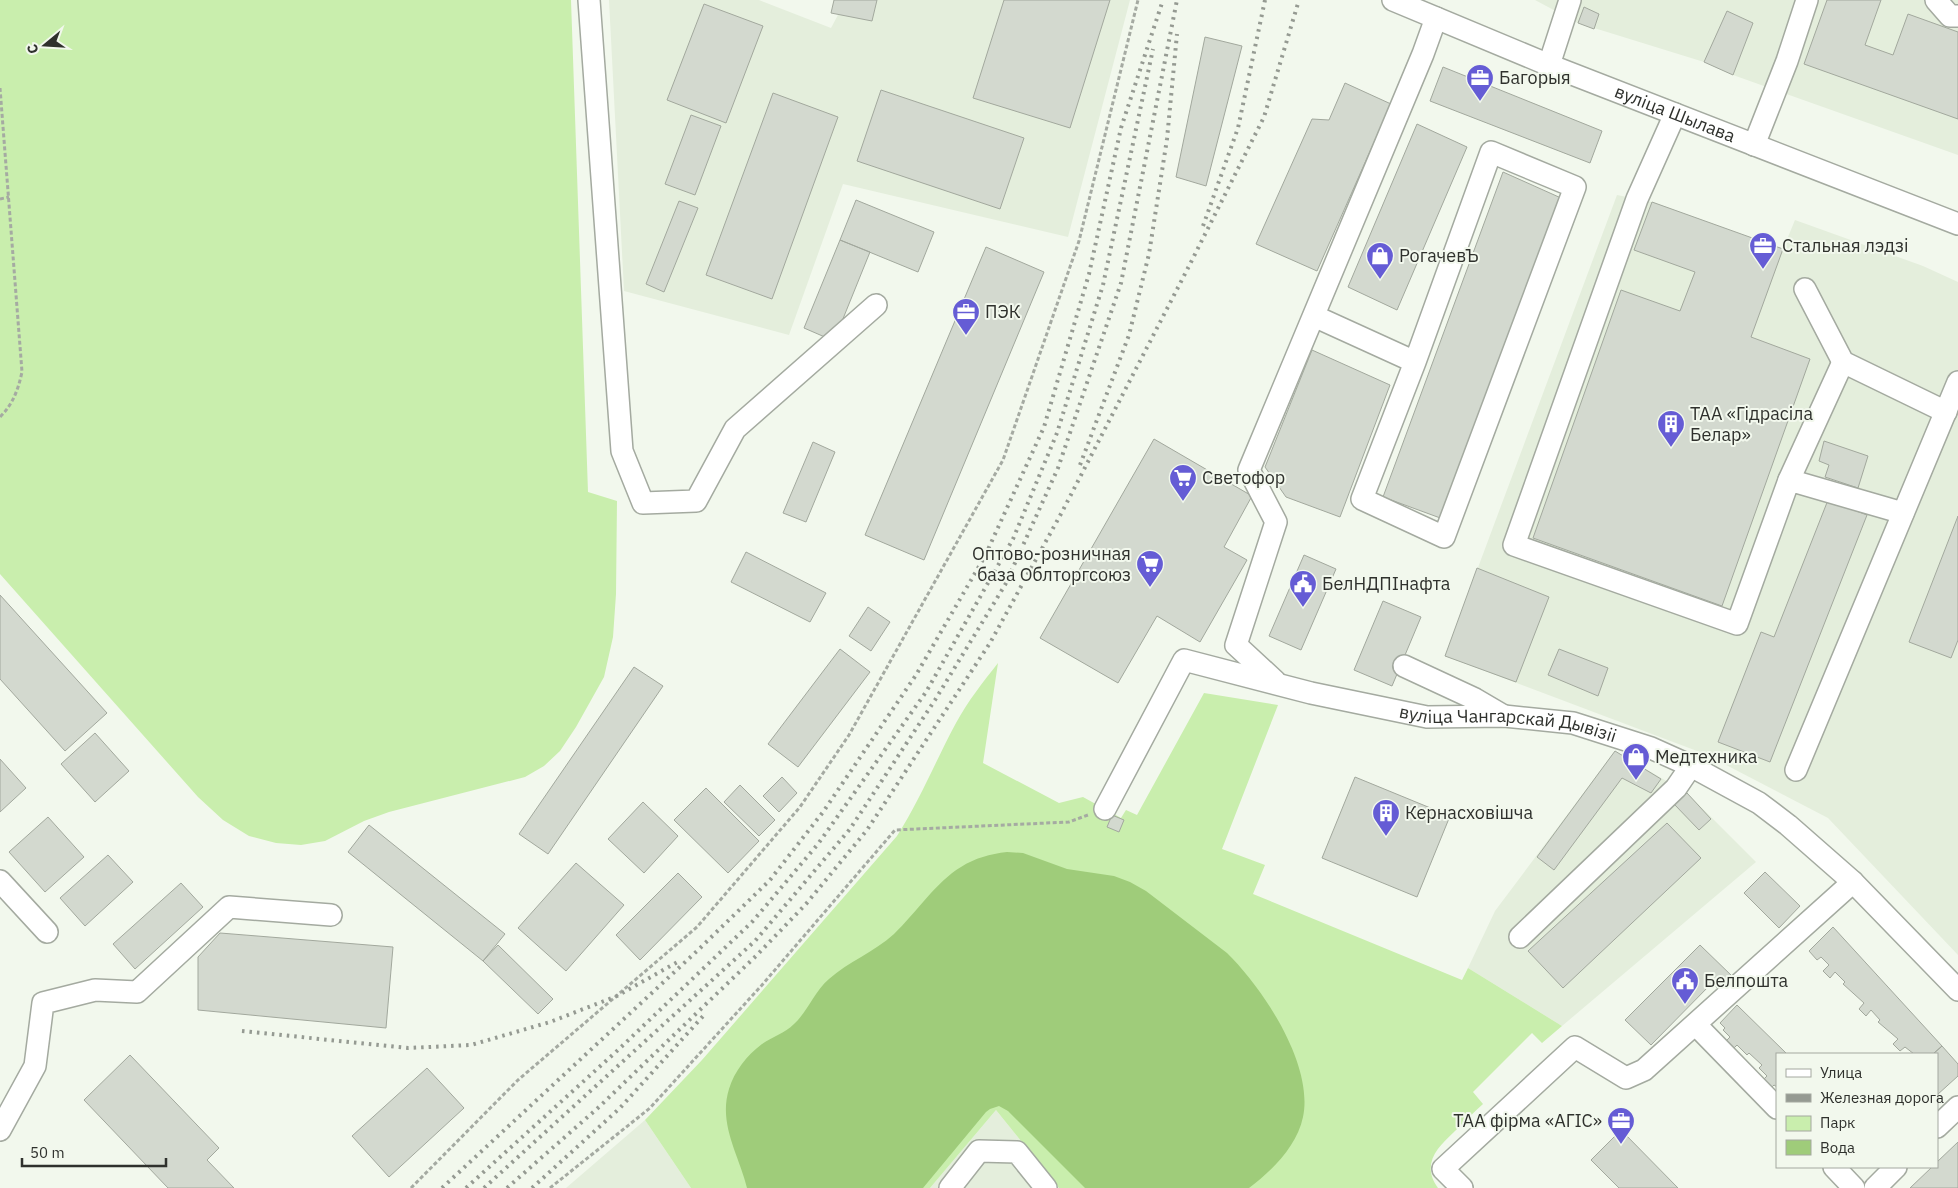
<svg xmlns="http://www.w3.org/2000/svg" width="1958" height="1188" font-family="'IBM Plex Sans',sans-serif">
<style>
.built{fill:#e4eedc}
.green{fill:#c9eead}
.water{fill:#9fcc7a}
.building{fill:#d3d9cf;stroke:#a2a89d}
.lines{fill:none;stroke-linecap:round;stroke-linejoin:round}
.minor-casing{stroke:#a4aaa0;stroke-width:24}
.path{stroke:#a5aaa2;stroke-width:3;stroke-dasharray:4 2.5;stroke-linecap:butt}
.minor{stroke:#fff;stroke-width:21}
.rail{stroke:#959a92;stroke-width:4;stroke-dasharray:2.5 5;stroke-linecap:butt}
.labels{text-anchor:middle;stroke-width:4;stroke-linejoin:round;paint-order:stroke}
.poi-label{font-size:18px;fill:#2f312d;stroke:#f2f8ed;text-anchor:start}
.street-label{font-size:18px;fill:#2f312d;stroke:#f2f8ed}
</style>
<rect width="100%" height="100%" fill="#f2f8ed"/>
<path class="built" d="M609,0H759L831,28L846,0H1130L1068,237L843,184L789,335L624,291Z
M1535,0H1958V155L1733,75L1704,62L1578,23Z
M1617,195L1652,202L1783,249L1795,220L1923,266L1958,282V955L1828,818L1705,754L1445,656Z
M1615,751L1687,793L1756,862L1562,1026L1468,968L1495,911Z
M996,1110L1059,1188H930Z
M645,1120L691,1188H566Z"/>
<path class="green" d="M0,0H571L588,492L617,501L616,594L613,637L604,677L576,727L560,751L544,766L525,777L389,812L364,821L325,841L301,845L276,843L249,836L223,820L198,797L0,574Z
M998,663L983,763L1059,803L1083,797L1121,818L1126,810L1137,815L1204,693L1278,705L1222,849L1265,865L1253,894L1462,980L1468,968L1562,1026L1542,1043L1532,1033L1473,1092L1483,1104C1473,1113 1464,1122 1454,1132C1437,1148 1421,1164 1438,1188H1059L996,1110L930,1188H691L645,1120L702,1060L897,836C920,800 936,760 956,723C968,701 983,682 998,663Z"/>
<path class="water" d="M1007,852L1023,853L1067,869L1114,876L1130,882L1146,891L1227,953C1263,988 1314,1065 1303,1117C1297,1146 1272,1171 1249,1188H1085L1008,1111L999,1106L990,1109L986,1112L923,1188H747C739,1155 718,1124 729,1089C734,1072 747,1055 762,1044C772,1037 785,1033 794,1024C808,1011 814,992 829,979C848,962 874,952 894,934C915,914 937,881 961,867C975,858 990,854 1007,852Z"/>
<path class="building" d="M834,0H877L872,21L831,13Z
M1004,0H1110L1070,128L973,98Z
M1827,0H1881L1865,45L1893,55L1908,14L1958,32V119L1804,64Z
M704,4L763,26L726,123L667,100Z
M1584,7L1599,14L1594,29L1578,23Z
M1727,11L1753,23L1733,75L1704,62Z
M1205,37L1242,46L1206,186L1176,177Z
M1443,67L1602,131L1590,163L1430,101Z
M1345,83L1391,104L1317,271L1256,244L1312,119L1329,120Z
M881,90L1024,138L1000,209L857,161Z
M773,93L838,117L772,299L706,275Z
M691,115L721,126L695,195L665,184Z
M1417,124L1467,147L1397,310L1348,287Z
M1503,172L1561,198L1443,519L1383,497Z
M856,200L934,232L918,272L840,240Z
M679,201L698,208L664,292L646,284Z
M1652,202L1783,249L1751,337L1810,359L1722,606L1533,538L1621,290L1680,311L1695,272L1634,250Z
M840,240L870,252L834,341L804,328Z
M986,247L1044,272L924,560L865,535Z
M1312,350L1390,385L1340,517L1286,497L1265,467Z
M1154,439L1252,496L1224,547L1247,560L1200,642L1157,616L1118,683L1040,638Z
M1824,441L1868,456L1858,488L1825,477L1829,465L1819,461Z
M813,442L835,452L806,522L783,513Z
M1828,500L1867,515L1770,762L1718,742L1761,632L1774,637Z
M1958,516V640L1951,658L1909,642Z
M746,552L826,593L810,622L731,582Z
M1304,555L1336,569L1301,650L1269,636Z
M1477,568L1549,597L1516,682L1445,656Z
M0,595L107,713L65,751L0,679Z
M1383,601L1421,617L1392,686L1354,670Z
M868,607L890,622L871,651L849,636Z
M840,649L870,672L798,767L768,744Z
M1559,649L1608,668L1598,696L1548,675Z
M634,667L663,686L548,854L519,834Z
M95,733L129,771L95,802L61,764Z
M1615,751L1661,779L1651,793L1622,778L1554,870L1537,857Z
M0,759L26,788L0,812Z
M782,777L797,793L779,812L763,796Z
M1355,777L1450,816L1417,897L1322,858Z
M740,785L775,820L759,836L724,802Z
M706,788L759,841L728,873L674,820Z
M1687,793L1711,819L1699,830L1674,804Z
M643,802L678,836L644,873L608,839Z
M1112,815L1124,820L1119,832L1107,827Z
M48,817L84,857L45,892L9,852Z
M1667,823L1701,858L1563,988L1528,951Z
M369,825L505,934L483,961L348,852Z
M108,855L133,882L85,926L60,898Z
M576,863L624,905L566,971L518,928Z
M1765,872L1800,906L1779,928L1744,893Z
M678,873L702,897L640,960L616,935Z
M181,883L203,907L135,969L113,944Z
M1833,927L1942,1046L1933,1054H1914L1905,1047L1900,1051L1893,1044L1898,1039L1878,1022L1880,1020L1871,1010L1866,1016L1859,1009L1864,1003L1843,984L1845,982L1835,972L1830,978L1823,971L1829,965L1821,957L1817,960L1809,951Z
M220,933L393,947L386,1028L198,1010V957Z
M498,945L553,999L538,1014L483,961Z
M1700,945L1733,977L1720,991L1712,983L1651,1045L1625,1020Z
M1737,1005L1787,1054H1777V1087L1774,1085L1771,1088L1763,1080L1767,1076L1759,1068L1762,1065L1749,1053L1747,1055L1737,1045L1733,1049L1725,1042L1730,1037L1723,1030L1725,1028L1720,1023Z
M1942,1046L1958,1064V1076L1937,1095V1054H1933Z
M130,1055L219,1148L207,1160L234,1188H168L84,1100Z
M427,1068L464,1108L389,1177L352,1136Z
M1621,1130L1678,1188H1619L1591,1160Z
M1958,1142V1188H1910L1932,1167H1937V1162Z"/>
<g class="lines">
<defs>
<g id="minor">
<path d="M589,0L622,451L643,503L696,501L735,429L876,305"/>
<path id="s1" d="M1393,0L1549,65L1958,224"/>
<path d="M1936,0L1950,16H1958"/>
<path d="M1549,65L1570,0"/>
<path d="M1675,114L1637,199L1514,545L1737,624L1789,480L1903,513"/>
<path d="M1754,145L1787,61L1807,0"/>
<path d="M1805,289L1843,362L1946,412"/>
<path d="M1314,316L1415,362L1491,152L1575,187L1444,537L1362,499L1415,362"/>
<path d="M1789,480L1843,362"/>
<path d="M1404,666L1475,699L1504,716"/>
<path d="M1275,681L1236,645L1276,522L1249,470L1423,54L1436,18"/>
<path d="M1796,770L1958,382"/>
<path id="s2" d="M1105,809L1184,660L1311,693L1427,717L1504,716L1573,723L1651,748L1691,766L1759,803L1788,825L1853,882L1958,990"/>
<path d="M0,881L47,932"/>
<path d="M1520,937L1676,788L1691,766"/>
<path d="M1696,1025L1777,1108"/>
<path d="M1937,1127L1958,1107"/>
<path d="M0,1130L35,1066L43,1003L95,990L137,992L229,907L331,915"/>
<path d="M1834,1167L1854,1188"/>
<path d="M950,1188L979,1151L1017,1152L1046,1188"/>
<path d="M1462,1188L1443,1169L1575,1047L1626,1078L1644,1070L1853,882"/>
<path d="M1875,1188L1896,1167"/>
</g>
</defs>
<use href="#minor" class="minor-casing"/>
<path class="path" d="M0,88L22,372C18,390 13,404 0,417
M0,199L9,197
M411,1188L518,1080L697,927L800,807L849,735L1003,460L1079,241L1138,0
M550,1188L650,1108L762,985L895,830L1069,822L1088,815"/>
<use href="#minor" class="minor"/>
<path class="rail" d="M1203,226L1238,128L1265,0
M1080,465L1129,335L1149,254L1167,139L1177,34
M242,1031L408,1048L471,1045L550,1022L617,996L681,960
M442,1188L697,951L770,880L823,812L916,675L985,556L1044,427L1089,274L1121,128L1163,0
M466,1188L618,1050L753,921L818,844L926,692L1013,539L1057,433L1103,285L1153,49
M484,1188L755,941L850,829L935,700L1005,585L1058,468L1121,283L1177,0
M507,1188L599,1107L757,955L806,904L867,830L990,643L1062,512L1187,270L1264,117L1299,0
M532,1188L620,1108L705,1014"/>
</g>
<defs>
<symbol id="office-pin" viewBox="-11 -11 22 30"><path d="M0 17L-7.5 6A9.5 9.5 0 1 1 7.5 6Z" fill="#655cd5" stroke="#f2f8ed"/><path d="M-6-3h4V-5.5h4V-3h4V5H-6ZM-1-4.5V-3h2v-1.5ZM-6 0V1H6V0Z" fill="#fff"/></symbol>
<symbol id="shop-pin" viewBox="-11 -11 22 30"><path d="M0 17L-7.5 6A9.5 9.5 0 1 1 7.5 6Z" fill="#655cd5" stroke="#f2f8ed"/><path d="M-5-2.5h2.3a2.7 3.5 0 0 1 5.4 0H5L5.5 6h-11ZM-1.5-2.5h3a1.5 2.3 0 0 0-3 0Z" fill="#fff"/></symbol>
<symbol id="building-pin" viewBox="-11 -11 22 30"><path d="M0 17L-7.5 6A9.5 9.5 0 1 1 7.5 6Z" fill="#655cd5" stroke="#f2f8ed"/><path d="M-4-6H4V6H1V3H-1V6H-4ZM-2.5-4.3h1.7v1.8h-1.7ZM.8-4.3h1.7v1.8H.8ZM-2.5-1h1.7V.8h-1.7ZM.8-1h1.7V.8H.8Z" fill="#fff"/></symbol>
<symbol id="supermarket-pin" viewBox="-11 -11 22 30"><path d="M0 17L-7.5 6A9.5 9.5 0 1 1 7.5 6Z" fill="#655cd5" stroke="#f2f8ed"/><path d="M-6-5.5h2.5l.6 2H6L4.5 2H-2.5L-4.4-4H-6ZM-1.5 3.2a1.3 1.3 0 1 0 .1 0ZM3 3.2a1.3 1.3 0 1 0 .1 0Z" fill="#fff"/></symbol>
<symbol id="civic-pin" viewBox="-11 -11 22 30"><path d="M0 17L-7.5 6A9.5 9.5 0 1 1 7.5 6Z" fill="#655cd5" stroke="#f2f8ed"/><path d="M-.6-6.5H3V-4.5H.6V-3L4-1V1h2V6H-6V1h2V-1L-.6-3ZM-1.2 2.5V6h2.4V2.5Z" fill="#fff"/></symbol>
</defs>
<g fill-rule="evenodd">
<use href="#office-pin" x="1464" y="62" width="32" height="43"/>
<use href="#office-pin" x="1747" y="230" width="32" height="43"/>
<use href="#shop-pin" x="1364" y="240" width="32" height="43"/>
<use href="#office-pin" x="950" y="296" width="32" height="43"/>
<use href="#building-pin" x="1655" y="408" width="32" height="43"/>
<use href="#supermarket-pin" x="1167" y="462" width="32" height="43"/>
<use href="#supermarket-pin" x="1134" y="548" width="32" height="43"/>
<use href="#civic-pin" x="1287" y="568" width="32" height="43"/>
<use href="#shop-pin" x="1620" y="741" width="32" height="43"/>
<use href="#building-pin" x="1370" y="797" width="32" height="43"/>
<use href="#civic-pin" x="1669" y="965" width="32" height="43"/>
<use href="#office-pin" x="1605" y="1105" width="32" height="43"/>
</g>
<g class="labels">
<g class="poi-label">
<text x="1499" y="84">Багорыя</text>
<text x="1782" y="252">Стальная лэдзі</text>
<text x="1399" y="262">РогачевЪ</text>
<text x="985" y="318">ПЭК</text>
<text x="1690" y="420">ТАА «Гідрасіла<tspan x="1690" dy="21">Белар»</tspan></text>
<text x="1202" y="484">Светофор</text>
<text x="1131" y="560" text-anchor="end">Оптово-розничная<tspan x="1131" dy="21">база Облторгсоюз</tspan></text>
<text x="1322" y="590">БелНДПІнафта</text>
<text x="1655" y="763">Медтехника</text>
<text x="1405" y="819">Кернасховішча</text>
<text x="1704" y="987">Белпошта</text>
<text x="1602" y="1127" text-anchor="end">ТАА фірма «АГІС»</text>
</g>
<g class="street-label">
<text dy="6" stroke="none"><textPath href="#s1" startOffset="304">вуліца Шылава</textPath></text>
<text dy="6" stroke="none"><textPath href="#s2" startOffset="500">вуліца Чангарскай Дывізіі</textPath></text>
</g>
</g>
<rect x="1776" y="1053" width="162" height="115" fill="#f2f8ed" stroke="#a4a8a0"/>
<rect x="1786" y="1069" width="25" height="8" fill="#ffffff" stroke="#a4a8a0"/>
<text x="1820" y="1078" font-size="15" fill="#2f312d">Улица</text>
<rect x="1786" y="1094" width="25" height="8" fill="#959a92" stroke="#a4a8a0"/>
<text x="1820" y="1103" font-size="15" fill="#2f312d">Железная дорога</text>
<rect x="1786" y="1116" width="25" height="15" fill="#c9eead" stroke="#a4a8a0"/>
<text x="1820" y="1128" font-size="15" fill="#2f312d">Парк</text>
<rect x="1786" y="1140" width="25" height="15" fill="#9fcc7a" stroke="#a4a8a0"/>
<text x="1820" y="1153" font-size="15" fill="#2f312d">Вода</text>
<g transform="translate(45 45) rotate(252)" stroke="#f2f8ed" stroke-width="4" paint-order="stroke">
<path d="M0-4L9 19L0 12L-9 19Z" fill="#2f312d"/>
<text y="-8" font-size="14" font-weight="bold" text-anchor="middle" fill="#2f312d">С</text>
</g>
<path d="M22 1158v8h144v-8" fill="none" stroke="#2f312d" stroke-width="2.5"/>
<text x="30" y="1158" font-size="15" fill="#2f312d" stroke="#f2f8ed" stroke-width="4" paint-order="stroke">50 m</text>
</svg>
